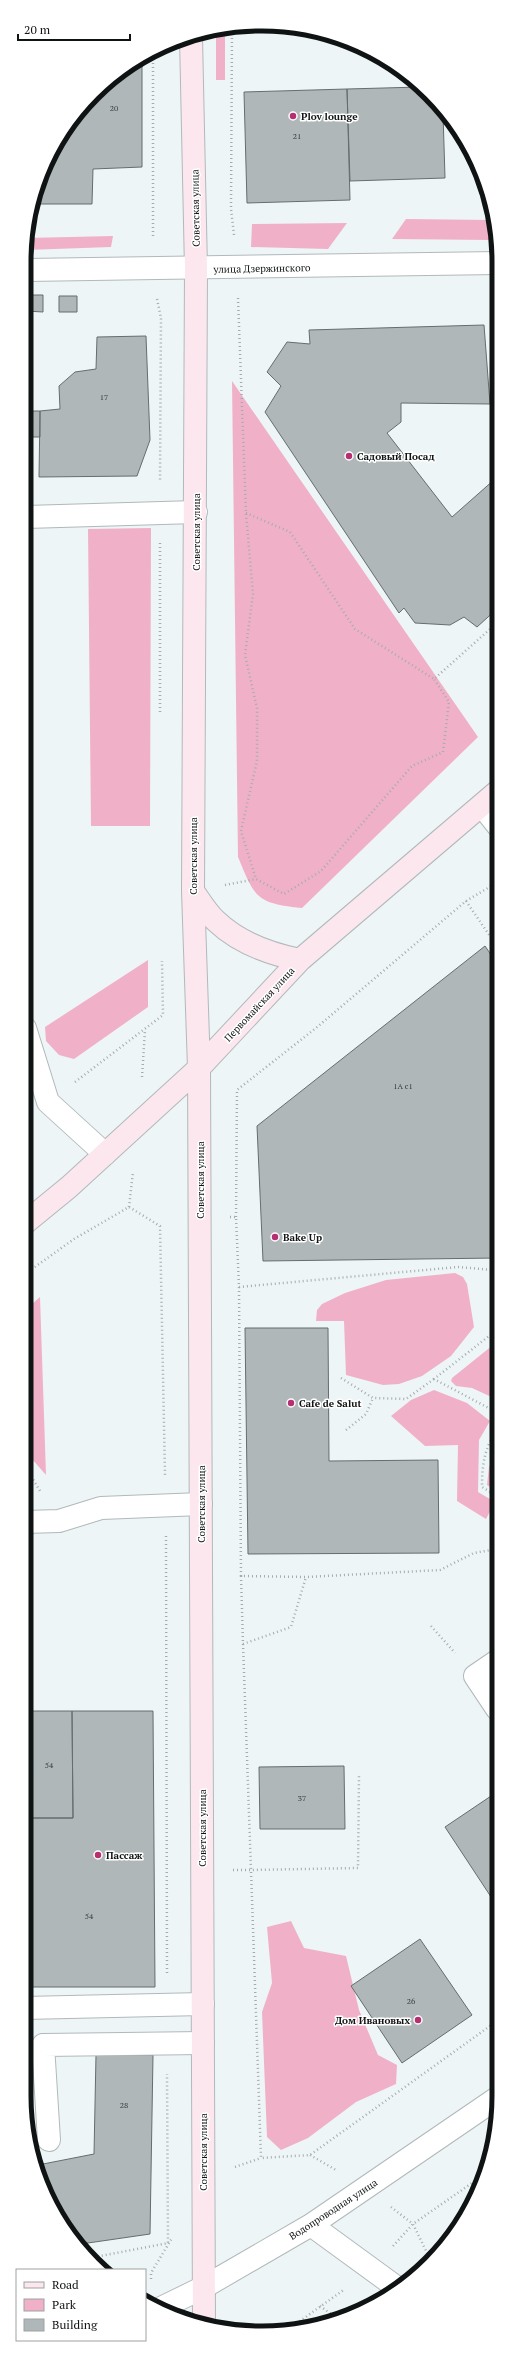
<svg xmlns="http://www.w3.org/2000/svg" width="523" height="2357" font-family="'PT Serif',serif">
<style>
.green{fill:#f0b1c8}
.building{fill:#afb7b8;stroke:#666d6e}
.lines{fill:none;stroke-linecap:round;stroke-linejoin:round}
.lane-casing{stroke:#b1b9ba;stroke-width:24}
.street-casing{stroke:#b1b9ba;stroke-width:24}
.secondary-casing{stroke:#b1b9ba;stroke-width:24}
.path{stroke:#a5acac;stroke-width:2.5;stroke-dasharray:1 3;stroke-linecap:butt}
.lane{stroke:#fff;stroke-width:22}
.street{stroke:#fff;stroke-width:22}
.secondary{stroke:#fce7ee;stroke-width:22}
.poi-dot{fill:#b62f70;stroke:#fff;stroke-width:1.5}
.labels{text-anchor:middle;stroke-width:3;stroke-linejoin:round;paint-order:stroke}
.number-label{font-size:8px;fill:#383c3c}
.poi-label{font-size:10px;font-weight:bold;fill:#101313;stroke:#fff;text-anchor:start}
.street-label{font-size:10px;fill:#101313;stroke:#fff}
.rim{fill:none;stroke:#101313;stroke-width:5}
</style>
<rect width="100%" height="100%" fill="#edf5f6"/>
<path class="green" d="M225,30V80H216V31Z
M406,219L490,220V240L392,239Z
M347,223L328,249L251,247L252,224Z
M113,236L111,247L26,250V238Z
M232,381L478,737L302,908C256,903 255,898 238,857Z
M151,528L150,826H91L88,529Z
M148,960V1007L74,1059L59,1055L46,1041L45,1027Z
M455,1273L463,1277L467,1284L474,1327L451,1356L422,1376L399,1384L383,1385L346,1375L344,1321H316L317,1310L322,1304L345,1293L386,1280Z
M40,1297L46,1475L25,1451V1310Z
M498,1341V1400L472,1388L456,1386L451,1381L452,1378Z
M434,1390L467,1403L490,1421L479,1440L478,1492L495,1502L486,1519L457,1501L458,1445L425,1446L391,1416L411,1400Z
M498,1447L497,1491L487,1485L489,1467Z
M291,1921L304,1948L346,1956L359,2010L378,2055L397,2065L396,2084L356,2102L308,2138L281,2150L267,2137L262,2012L272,1983L267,1927Z"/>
<path class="building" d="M142,61V167L93,169L92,204H35L56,143L117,73Z
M420,87L430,94L443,113L445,178L350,181L347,89Z
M347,89L350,200L247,203L244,92Z
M26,295H43V312L26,311Z
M59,296H77V312H59Z
M484,325L490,404L401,403V422L387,433L452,517L495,479L498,483V608L477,627L464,617L450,625L415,623L404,608L399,613L265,412L281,386L267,372L287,342L310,344L309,330Z
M146,336L150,440L137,476L39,477L40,411L60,409L59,386L75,372L96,369L97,337Z
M26,411H40V437H26Z
M485,946L498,965V1258L263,1261L257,1126Z
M245,1328H328L329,1461L438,1460L439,1553L248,1554Z
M24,1711H72L73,1818H24Z
M72,1711H153L155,1987H24V1818H73Z
M344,1766L345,1829H260L259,1767Z
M497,1792V1906L445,1827Z
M420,1939L472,2015L402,2063L351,1986Z
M96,2055H153L150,2234L81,2244L42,2186L38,2165L94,2154Z"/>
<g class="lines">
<defs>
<path id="lane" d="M26,517L196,512
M25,1028L48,1102L105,1154
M25,1522L59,1521L101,1508L201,1504
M497,1709L475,1676L497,1661
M24,2008L203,2004
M49,2140L43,2045L203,2043"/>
<path id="street" d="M26,270L498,263
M482,806L498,826
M311,2225L396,2287
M161,2308L204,2287L311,2225L497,2098"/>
<path id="secondary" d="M191,37L196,269L193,891L199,1068L204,2323
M193,891C200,901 207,913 216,921C239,943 270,954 300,960
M25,1223L69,1187L199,1068L300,960L498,791"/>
</defs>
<use href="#lane" class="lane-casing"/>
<use href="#street" class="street-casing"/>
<use href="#secondary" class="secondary-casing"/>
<path class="path" d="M232,30L231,209L234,235
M153,55V237
M238,298L246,513L253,594L245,655L257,708V761L241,831L256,879
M157,299L161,318L160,482
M246,513L290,532L355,629L434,679L498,622
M160,543V712
M225,885L256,879L284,894L321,871L412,766L443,752L449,702L434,679
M466,901L498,948
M142,1077L145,1030
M75,1082L163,1015L162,961
M129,1207L133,1172
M230,1217H236L239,1287L458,1267L493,1270L498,1267
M236,1217L237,1090L316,1028L466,901L498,882
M493,1270L498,1286
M25,1274L74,1239L129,1207L160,1226L165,1475
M239,1287L241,1576L306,1577L440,1570L474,1553L497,1549
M341,1378L373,1398L406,1399L434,1379
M498,1413L434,1379L498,1329
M346,1430L366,1414L373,1398
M25,1466L40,1491
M497,1496L482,1487C482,1467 484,1446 498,1430
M166,1536L167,1973
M241,1576L243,1644L291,1627L306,1577
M431,1626L455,1653
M243,1644L251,1870L358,1868L359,1775
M233,1870H251L261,2158L310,2155L497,2021
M310,2155L336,2170
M235,2167L261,2158
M391,2207L413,2224L430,2259
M393,2246L413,2224L482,2176
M90,2258L168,2243L167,2074
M151,2279V2273L172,2238
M320,2306L339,2320
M293,2326L345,2289"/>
<use href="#lane" class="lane"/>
<use href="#street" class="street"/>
<use href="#secondary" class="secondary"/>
</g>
<g class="poi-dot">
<circle cx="293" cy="116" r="4"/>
<circle cx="349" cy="456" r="4"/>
<circle cx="275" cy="1237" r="4"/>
<circle cx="291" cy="1403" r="4"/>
<circle cx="98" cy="1855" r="4"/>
<circle cx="418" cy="2020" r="4"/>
</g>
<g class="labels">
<g class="number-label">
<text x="114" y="111">20</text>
<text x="297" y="139">21</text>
<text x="104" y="400">17</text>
<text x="403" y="1089">1А с1</text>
<text x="49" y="1768">54</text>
<text x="302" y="1801">37</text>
<text x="89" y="1919">54</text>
<text x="411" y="2004">26</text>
<text x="124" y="2108">28</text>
</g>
<g class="poi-label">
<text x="301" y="120">Plov lounge</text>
<text x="357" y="460">Садовый Посад</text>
<text x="283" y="1241">Bake Up</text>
<text x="299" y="1407">Cafe de Salut</text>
<text x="106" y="1859">Пассаж</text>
<text x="410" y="2024" text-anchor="end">Дом Ивановых</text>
</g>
<g class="street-label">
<text transform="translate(195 208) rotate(-91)" y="4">Советская улица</text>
<text transform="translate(262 268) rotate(-1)" y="4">улица Дзержинского</text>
<text transform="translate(196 532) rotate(-90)" y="4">Советская улица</text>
<text transform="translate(193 856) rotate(-90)" y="4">Советская улица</text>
<text transform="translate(259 1004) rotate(-47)" y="4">Первомайская улица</text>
<text transform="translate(200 1180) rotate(-90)" y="4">Советская улица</text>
<text transform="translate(201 1504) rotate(-90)" y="4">Советская улица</text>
<text transform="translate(202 1828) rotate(-90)" y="4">Советская улица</text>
<text transform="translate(203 2152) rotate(-90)" y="4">Советская улица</text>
<text transform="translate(333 2209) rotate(-33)" y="4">Водопроводная улица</text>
</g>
</g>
<path d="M0 0H523V2357H0ZM261 31H262A230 230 0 0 1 492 261V2096A230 230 0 0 1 262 2326H261A230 230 0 0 1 31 2096V261A230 230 0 0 1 261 31Z" fill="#fff" fill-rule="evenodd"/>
<path class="rim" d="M261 31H262A230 230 0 0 1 492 261V2096A230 230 0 0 1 262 2326H261A230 230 0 0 1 31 2096V261A230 230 0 0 1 261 31Z"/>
<rect x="16" y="2269" width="130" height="72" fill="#ffffff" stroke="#9fa1a1"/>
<rect x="24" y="2282" width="20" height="6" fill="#fce7ee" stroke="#9fa1a1"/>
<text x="52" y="2289" font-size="12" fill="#101313">Road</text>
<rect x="24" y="2299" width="20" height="12" fill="#f0b1c8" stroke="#9fa1a1"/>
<text x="52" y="2309" font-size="12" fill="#101313">Park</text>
<rect x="24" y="2319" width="20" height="12" fill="#afb7b8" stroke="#9fa1a1"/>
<text x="52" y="2329" font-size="12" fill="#101313">Building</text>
<path d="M18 34v6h112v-6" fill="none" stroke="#101313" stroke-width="2"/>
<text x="24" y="34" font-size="12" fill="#101313" stroke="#ffffff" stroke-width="3" paint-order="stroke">20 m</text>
</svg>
